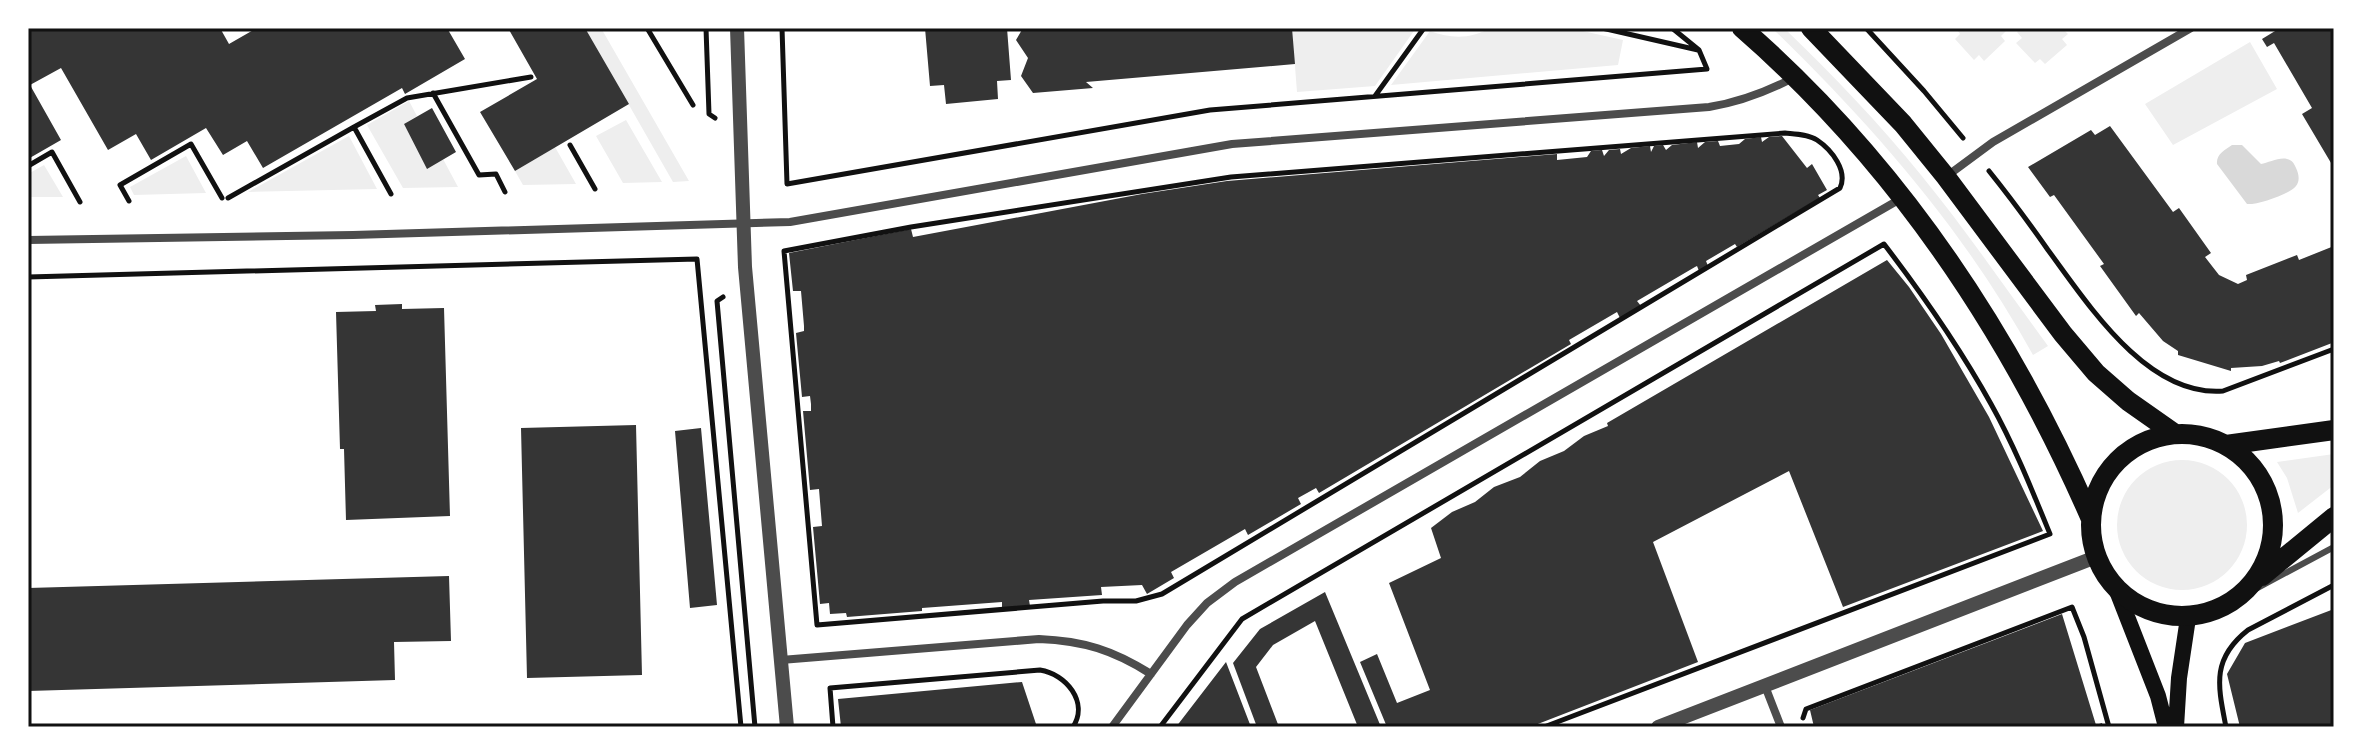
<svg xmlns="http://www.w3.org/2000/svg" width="2362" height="755" font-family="'Nunito Sans',sans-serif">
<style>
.green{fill:#eee}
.water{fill:#d9d9d9}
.building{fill:#353535}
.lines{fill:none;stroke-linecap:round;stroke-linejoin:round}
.path{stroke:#111;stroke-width:5}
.service{stroke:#4c4c4c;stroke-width:6}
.minor{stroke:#4c4c4c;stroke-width:8}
.tertiary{stroke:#4c4c4c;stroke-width:14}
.secondary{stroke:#111;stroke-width:16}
.primary{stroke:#111;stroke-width:20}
.neatline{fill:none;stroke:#111;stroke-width:3}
</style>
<rect width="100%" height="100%" fill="#fff"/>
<path class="green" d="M585,28H601L689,181L673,182Z
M1292,28H1416L1375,86L1297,92Z
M1491,28H1569L1623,40L1618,65L1391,85L1430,31C1452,39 1470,39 1491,28Z
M1772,28H1784C1833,75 1879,123 1921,175C1966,230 2006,289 2048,346L2033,355C1965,231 1873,126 1772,28Z
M1956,28H2003L2006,31L2001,36L2005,41L1984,61L1979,55L1974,60L1955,39L1960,34Z
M2021,28H2062L2068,34L2062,39L2067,45L2045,64L2040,59L2035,63L2016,43L2022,38L2017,32Z
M2250,42L2277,89L2173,145L2145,104Z
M409,101L417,116L404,124L427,168L443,159L458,187L403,188L367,125Z
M626,120L662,182L623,183L596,136Z
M349,136L377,189L248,192Z
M555,147L576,184L523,185L515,171Z
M186,156L206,193L134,195L130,187Z
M44,165L63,197H28V174Z
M2334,454V485L2298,513L2287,478L2277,462Z
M2117 525a65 65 0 1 1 130 0a65 65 0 1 1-130 0Z"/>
<path class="water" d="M2232,145H2242L2261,164C2268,163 2279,157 2287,159C2292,160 2294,163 2296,168C2299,174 2300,181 2296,186C2290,194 2257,205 2247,204L2217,164C2216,154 2225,150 2232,145Z"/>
<path class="building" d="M28,28H220L229,44L257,28H447L465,59L405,94L402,88L263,168L247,141L223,155L206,128L151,160L136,134L108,150L61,68L30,85L61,140L28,159Z
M508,28H585L629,104L515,171L480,112L537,79Z
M925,28H1007L1011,80L997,81L998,99L946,104L944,85L930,86Z
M1023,28H1292L1295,64L1086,82L1093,88L1033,93L1021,76L1028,58L1016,40Z
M2280,28H2334V168L2302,114L2312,108L2274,43L2267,47L2262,39Z
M432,108L456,152L427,169L404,124Z
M2110,126L2173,212L2179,208L2211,253L2205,257L2219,275L2238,284L2247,280L2246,275L2297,255L2299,260L2334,246V339L2331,341L2332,343L2280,363L2279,361L2262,366L2231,368V371L2178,355V351L2163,341L2139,313L2136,316L2100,266L2104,264L2054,195L2050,197L2028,167L2091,130L2095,135Z
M1782,136L1807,168L1812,164L1827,190L1818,195L1820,198L1737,247L1735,244L1706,261L1708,266L1699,271L1697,266L1695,267L1637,301L1641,306L1620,318L1617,312L1569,340L1571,344L1319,493L1316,488L1298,498L1301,504L1248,535L1245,529L1171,572L1174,578L1147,594L1142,585L1101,587L1102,595L1029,600L1030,606L1002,608V602L922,608V611L847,617L846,613L830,614L829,603L820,604L813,527L822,526L819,489L810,490L803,411H811V404L810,396L802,397L796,333L804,331V326L801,291H793L789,253L911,229L913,237L1142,194L1227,181L1557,154V160L1587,157L1591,151L1602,150L1604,156L1609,150L1620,149L1621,154L1631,148L1650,146L1651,152L1654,146L1663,145L1666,150L1672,145L1697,142L1698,148L1705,142L1718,141L1720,146L1739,144L1745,139L1761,137L1762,142L1769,137Z
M1887,260L1909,287L1941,334L1989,417L2043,531L1843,607L1789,471L1653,542L1698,662L1530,727H1387L1360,662L1377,654L1397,703L1430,690L1389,583L1441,558L1431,528L1452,512L1475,502L1494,487L1520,477L1540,461L1564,451L1584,436L1608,426L1607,423Z
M402,304V309L444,308L450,516L346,520L344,449H340L336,312L376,311L375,305Z
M636,425L642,675L527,678L521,428Z
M701,428L717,605L690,608L675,431Z
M449,576L451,641L394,642L395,680L28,691V588Z
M1325,592L1381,727H1358L1315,621L1273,645L1256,667L1279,727H1257L1233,663L1260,629Z
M2334,609V727H2240L2227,674L2245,643Z
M2062,614L2096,725L2102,723L2103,727H1814L1810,710Z
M1226,662L1251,727H1176Z
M1022,682L1037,727H841L838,699Z"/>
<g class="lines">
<path class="path" d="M647,28L693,105
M706,28L709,114L715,118
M782,28L787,184L1210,110L1707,69L1699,50L1672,28
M1602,28L1698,50
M1866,28L1924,91L1963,138
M433,93L479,175L496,174L505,192
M1375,96L1424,28
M354,127L407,98L531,77
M1785,133C1795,134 1808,134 1817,140C1832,150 1848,171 1840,188L1162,594L1136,601H1103L817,625L784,251L911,227L1231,177Z
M570,145L595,189
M28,166L52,152L80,202
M1989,171C2010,197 2029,223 2048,250C2088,304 2147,397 2223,391L2334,349
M228,198L354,127L391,194
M129,201L120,185L191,144L222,198
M28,277L697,259L741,727
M723,297L717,301L755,727
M1803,718L1806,709L2072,607L2084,637L2109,727
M833,727L830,688L1040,670C1066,674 1089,702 1073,727
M1160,727L1242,619L1884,244C1923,295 1960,348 1991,404C2014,445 2032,490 2050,534L1544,727
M2226,727C2218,686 2211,659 2248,630L2334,585"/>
<path class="service" d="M2237,599L2334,547"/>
<path class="minor" d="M1947,176L1993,142L2191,28
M28,240L353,235L790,222L1232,144L1709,107C1740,102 1766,92 1793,78
M781,660L1039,639C1084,641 1113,650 1151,674
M1765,686L1781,727
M1112,727L1187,625L1207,603L1235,582L1902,198"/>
<path class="tertiary" d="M737,28L745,267L787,727
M1658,727L2096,557"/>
<path class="secondary" d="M2117,591L2158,696L2166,727
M2176,727L2179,678L2188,618"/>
<path class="primary" d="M1742,28C1897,163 2009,331 2091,519
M1811,28L1903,124L1946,177L2063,334L2096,373L2128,401L2175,434
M2091 525a91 91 0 1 1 182 0a91 91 0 1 1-182 0Z
M2226,445L2334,430
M2262,576L2334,517"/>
</g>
<rect width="2362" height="755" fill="none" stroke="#ffffff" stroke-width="60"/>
<rect x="30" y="30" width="2302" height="695" class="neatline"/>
</svg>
